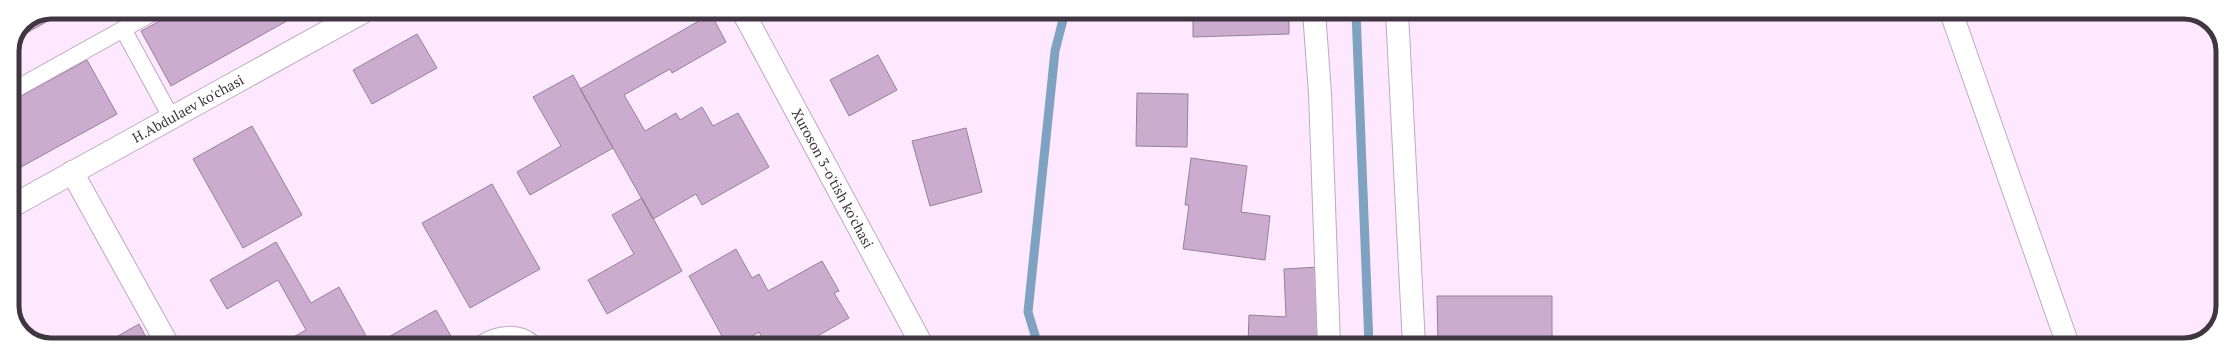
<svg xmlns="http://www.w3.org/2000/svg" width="2235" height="357" font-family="'PT Serif',serif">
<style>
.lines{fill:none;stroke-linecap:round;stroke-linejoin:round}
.stream{stroke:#7fa2c1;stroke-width:9}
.building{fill:#cbaccf;stroke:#97809a}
.service-casing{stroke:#c0a8c3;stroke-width:18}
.minor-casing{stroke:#c0a8c3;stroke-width:24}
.service{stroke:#fff;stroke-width:16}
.minor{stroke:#fff;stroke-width:22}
.labels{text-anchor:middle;stroke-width:3;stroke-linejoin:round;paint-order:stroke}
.street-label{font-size:14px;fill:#403641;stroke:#fff}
.rim{fill:none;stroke:#403641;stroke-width:5}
</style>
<rect width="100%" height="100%" fill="#fde8ff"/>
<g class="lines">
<path class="stream" d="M1356,12L1369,345
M1038,345L1028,312L1055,51L1065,12"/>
</g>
<path class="building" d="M52,12L55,17L23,35L21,30L23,24Z
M177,12H288L292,18L171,86L141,31Z
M1160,12H1289V34L1193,37V16L1161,17Z
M711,14L726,42L672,73L670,69L624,95L645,131L676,113L680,120L702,107L713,126L738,113L769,167L702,205L696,194L653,219L580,89Z
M417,34L437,68L372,104L353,70Z
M878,55L897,90L849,116L830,80Z
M87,60L117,114L12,172V101Z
M573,75L613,148L530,195L517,172L561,146L533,97Z
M1137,93L1188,94L1187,147L1136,146Z
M252,126L302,215L243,248L193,159Z
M966,128L982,192L930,206L912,141Z
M1191,158L1247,166L1241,212L1270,216L1265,260L1183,249L1189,205H1185Z
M492,184L540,269L470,308L422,223Z
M642,198L682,271L607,314L588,280L634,254L612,215Z
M276,242L311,303L339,287L371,345H279L306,330L278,280L227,309L210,280Z
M736,249L752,278L759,274L768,291L822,261L839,291L834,293L849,318L802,345H766L759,332L736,345H727L689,276Z
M1320,267L1324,345H1248L1249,315L1286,317L1284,269Z
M1437,296H1552V345H1438Z
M436,310L456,345H389L385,339Z
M139,324L150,345H102Z"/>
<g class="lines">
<defs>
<path id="service" d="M123,29L171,117
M12,91L154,12"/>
<g id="minor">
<path id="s1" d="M743,12L922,345"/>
<path d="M1314,12L1320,93L1329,345"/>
<path d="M1397,12L1414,345"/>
<path d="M1951,12L2068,345"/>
<path d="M72,172L168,345"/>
<path id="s2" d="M12,206L363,12"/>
<path d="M485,345C498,337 518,334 530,345"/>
</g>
</defs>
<use href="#service" class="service-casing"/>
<use href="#minor" class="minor-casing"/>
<use href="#service" class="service"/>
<use href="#minor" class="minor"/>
</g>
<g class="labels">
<g class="street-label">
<text dy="5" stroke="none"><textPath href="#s2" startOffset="201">H.Abdulaev ko'chasi</textPath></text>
<text dy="5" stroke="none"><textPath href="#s1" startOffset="189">Xuroson 3-o'tish ko'chasi</textPath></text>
</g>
</g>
<path d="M0 0H2235V357H0ZM51 19H2184A32 32 0 0 1 2216 51V306A32 32 0 0 1 2184 338H51A32 32 0 0 1 19 306V51A32 32 0 0 1 51 19Z" fill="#fff" fill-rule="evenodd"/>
<path class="rim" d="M51 19H2184A32 32 0 0 1 2216 51V306A32 32 0 0 1 2184 338H51A32 32 0 0 1 19 306V51A32 32 0 0 1 51 19Z"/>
</svg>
